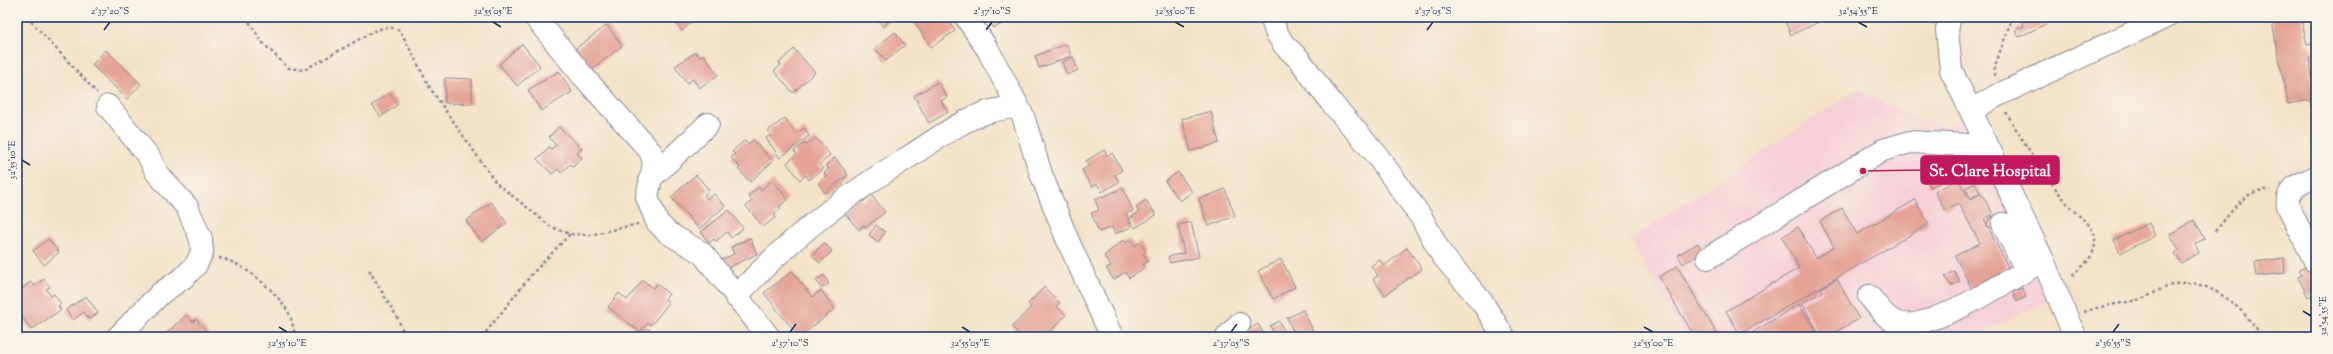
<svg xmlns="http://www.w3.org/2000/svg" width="2333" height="354" font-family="'Sorts Mill Goudy',serif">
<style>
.built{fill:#f6cfd7}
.building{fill:#e5a397}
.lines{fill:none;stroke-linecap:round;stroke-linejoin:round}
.minor-casing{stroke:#888893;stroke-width:24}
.path{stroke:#888893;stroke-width:2.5;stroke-dasharray:3 3;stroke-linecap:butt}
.minor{stroke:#fff;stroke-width:22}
.ticks{fill:none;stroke:#1b2f5e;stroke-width:1.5}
.leader{fill:none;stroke:#c2185b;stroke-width:1.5}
.callout-dot{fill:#c2185b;stroke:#f7f3e8;stroke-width:1.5}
.callout{fill:#c2185b;stroke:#c2185b;stroke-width:1.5}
.callout-label{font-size:16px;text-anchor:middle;font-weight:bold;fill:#fff}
.neatline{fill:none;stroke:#1b2f5e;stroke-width:1.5}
.ticks-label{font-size:10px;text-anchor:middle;fill:#1b2f5e}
</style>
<rect width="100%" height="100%" fill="#f7f3e8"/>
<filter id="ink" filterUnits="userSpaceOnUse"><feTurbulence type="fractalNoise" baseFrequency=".025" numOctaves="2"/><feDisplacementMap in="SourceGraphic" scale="8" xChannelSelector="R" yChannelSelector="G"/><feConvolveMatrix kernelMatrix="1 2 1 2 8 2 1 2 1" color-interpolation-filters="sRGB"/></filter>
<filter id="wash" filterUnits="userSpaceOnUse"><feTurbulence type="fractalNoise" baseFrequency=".012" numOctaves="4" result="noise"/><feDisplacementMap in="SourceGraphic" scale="16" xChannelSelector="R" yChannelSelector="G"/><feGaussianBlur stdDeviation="0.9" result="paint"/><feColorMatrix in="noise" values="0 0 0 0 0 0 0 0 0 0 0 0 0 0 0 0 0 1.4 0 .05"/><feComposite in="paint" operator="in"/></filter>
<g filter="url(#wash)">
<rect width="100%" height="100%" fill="#f4e2c8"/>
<path class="built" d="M1859,88L1881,102L1923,120L1945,127L1967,117L2050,299L1975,337H1685L1630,240Z"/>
<g id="blocks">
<path class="building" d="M669,17H688L692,22L682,31Z
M876,17H889L891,19L883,27Z
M922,17H946L955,31L931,47L914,22Z
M988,17H1002L1004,23L993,28Z
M1783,17H1829L1791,35Z
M2020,17H2053L2054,20L2019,37L2015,30L2024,26Z
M2271,17H2301L2307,45L2312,44L2314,57L2309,58L2313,82L2316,81V105L2311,106L2310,100L2288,104Z
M607,25L622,46L591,70L575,49Z
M895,32L905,45L886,61L875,48Z
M522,44L540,66L517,86L499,64Z
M1067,44L1071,56L1039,68L1035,56Z
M794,49L815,72L793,93L774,71L781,65L779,63Z
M106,50L141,84L127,99L92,65Z
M696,52L700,57L704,55L718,75L699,88L693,79L687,83L675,66Z
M1073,57L1078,70L1067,75L1062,62Z
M559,71L572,92L541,111L528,90Z
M445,78L472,79V104L445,103Z
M938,82L947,97L941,101L948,112L929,123L914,96Z
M389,93L398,104L381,117L372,105Z
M1211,111L1219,143L1191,151L1182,119Z
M785,118L796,134L804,128L809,136L780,158L766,138L771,135L768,131Z
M17,120L22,127L17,131Z
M559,127L582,149L577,153L582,158L573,167L570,164L561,173L558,169L552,174L537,159L549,147L551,149L556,145L549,137Z
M816,138L830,155L819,165L823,169L809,180L806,175L800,180L787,163L797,154L794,151L804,143L806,145Z
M753,140L773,161L750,182L738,169L740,167L731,158L735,154L732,152L744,141L748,144Z
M1104,150L1108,156L1112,153L1122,170L1115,175L1119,182L1102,192L1097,184L1092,187L1082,170L1089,166L1086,161Z
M835,158L848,175L825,193L818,183L826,176L824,173L829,169L826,165Z
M1953,168L1956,175L1930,187L1927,180Z
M1178,172L1192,192L1180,201L1165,181Z
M696,175L709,190L704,195L708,199L714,194L725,206L699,229L671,197Z
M1958,179L1970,200L1981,193L1993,214L1984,219L2008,267L1972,289L1955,256L1980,243L1958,203L1945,210L1935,192Z
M772,180L788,199L779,207L781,209L774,215L776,217L763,227L746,206L752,201L748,196L759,187L761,190Z
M1975,183L1980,192L1971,198L1965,188Z
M1123,188L1133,211L1126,214L1131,227L1115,234L1112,227L1099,232L1091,213L1099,210L1095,200Z
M1225,189L1235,216L1208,226L1199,199Z
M871,195L885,212L865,228L864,225L859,230L842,210L858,196L863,202Z
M1146,200L1156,215L1135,228L1129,219L1139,212L1136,207Z
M1915,200L1929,224L1740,334L1726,311L1799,268L1782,237L1798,227L1816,258L1834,247L1820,221L1842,208L1857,234Z
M491,202L507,223L482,242L466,221Z
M729,210L743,228L731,238L727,232L716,241L714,239L709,243L701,232Z
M1992,216L1997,217L1994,229L1987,226V223Z
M2194,220L2205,238L2195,244L2199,253L2181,263L2175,253L2179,250L2170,234Z
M1191,222L1199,257L1170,263L1168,257L1184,253L1178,225Z
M2149,223L2155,236L2120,253L2114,240Z
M876,225L885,232L878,242L869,235Z
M750,238L757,254L725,269L721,260L734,254L731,247Z
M48,239L59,252L44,265L33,251Z
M1130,239L1135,246L1140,242L1146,251L1143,254L1148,261L1143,265L1145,267L1129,278L1125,272L1114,280L1106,268L1111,266L1104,256L1123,240L1125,243Z
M824,243L832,251L820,263L812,255Z
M1698,243L1703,252L1683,264L1678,255Z
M1407,248L1422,269L1385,295L1373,279L1378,276L1371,266L1380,260L1384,266Z
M2284,258L2285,273L2257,276L2255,262Z
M1281,259L1295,287L1273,299L1258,271Z
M2311,264L2316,275V293L2308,297L2298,277L2302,275L2299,270Z
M1677,266L1717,334L1719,337H1695L1659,277Z
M792,271L812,297L821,290L835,309L799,337L764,293Z
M1954,271L1960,281L1951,286L1945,277Z
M824,275L829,284L821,288L816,280Z
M44,279L50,287L46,289L51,296L54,294L61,304L58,306L61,310L31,330L17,309V299L22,295L19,291L31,282L34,286Z
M1837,279L1859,319L1826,337H1820L1802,303L1823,292L1821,288Z
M643,280L653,288L657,284L669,294L665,299L669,303L651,325L648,323L640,332L608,307L619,293L627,300Z
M1044,287L1060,303L1056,306L1066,315L1045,337H1022L1012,327L1031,307L1028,304Z
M2022,288L2026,297L2017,301L2013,292Z
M86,296L98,313L89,319L84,312L73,320L66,310Z
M1799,304L1819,337H1745Z
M1303,310L1313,331L1302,337H1296L1287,318Z
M186,315L193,322L196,319L210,335L208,337H165L163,336Z
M1279,321L1288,337H1276L1270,326Z
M1258,324L1266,337H1245L1243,333Z
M647,328L657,337H640Z"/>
</g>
</g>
<g filter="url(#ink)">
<use href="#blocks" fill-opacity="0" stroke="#888893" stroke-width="1"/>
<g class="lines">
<defs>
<path id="minor" d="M535,17L582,75L651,152L654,164L647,197L657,222L668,233L702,253L769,337
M966,17L988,50L1023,116L1041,174L1068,241L1112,337
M1271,17L1276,32L1284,45L1299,59L1330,101L1376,154L1421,217L1442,255L1482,302L1504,337
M1950,17L1947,30L1951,70L2043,260L2075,337
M108,106L149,157L157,173L187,207L201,239L202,252L196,265L183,278L161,293L118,337
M1972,110L1996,96L2166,17
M2316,177C2301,183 2285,188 2288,206L2316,263
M650,179L708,124
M2003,224L2026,270
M1708,258L1883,150L1910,142L1988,146
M1869,296C1876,304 1885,318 1895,322C1925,336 2016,276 2043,260
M736,297C786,241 843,197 907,158C931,143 961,120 988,112C998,109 1008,108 1018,106
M1227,337L1239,324"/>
</defs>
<use href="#minor" class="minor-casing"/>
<path class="path" d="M27,17L97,93
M246,17L262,42L288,68L304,70L376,30L388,27L400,30L430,88L496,183L529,209L551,227L570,234L590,235L638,224
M1994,76L1995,66L2011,21
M2006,112C2025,145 2046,178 2071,208C2080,218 2093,224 2095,238C2097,256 2082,267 2070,277
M2215,231C2232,213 2243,188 2271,190
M219,258C241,261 276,291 287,310C292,317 293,329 296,337
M369,270L398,319L405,337
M2084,312C2102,305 2122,304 2141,299C2152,295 2161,288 2172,285C2207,274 2245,309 2262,337
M482,337L532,274L570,234"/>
<use href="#minor" class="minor"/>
</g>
</g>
<path class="ticks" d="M493,22L501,27M1175,22L1184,27M1858,22L1867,27M104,30L110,22M986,30L992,22M1427,30L1433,22M22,160L30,165M2303,311L2311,316M279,327L287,332M962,327L970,332M1644,327L1653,332M790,332L796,324M1231,332L1237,324M2113,332L2119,324"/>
<path class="leader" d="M1863 171L1921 170"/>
<circle class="callout-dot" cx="1863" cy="171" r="4"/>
<rect class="callout" x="1921" y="156" width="138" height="28" rx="4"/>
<g class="callout-label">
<text x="1990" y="176">St. Clare Hospital</text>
</g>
<rect width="2333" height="354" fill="none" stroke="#f7f3e8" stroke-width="44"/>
<rect x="22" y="22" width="2289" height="310" class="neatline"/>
<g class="ticks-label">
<text x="110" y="14">2°37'20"S</text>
<text x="493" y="14">32°55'05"E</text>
<text x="992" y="14">2°37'10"S</text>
<text x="1175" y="14">32°55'00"E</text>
<text x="1433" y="14">2°37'05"S</text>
<text x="1858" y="14">32°54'55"E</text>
<text transform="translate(11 160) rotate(-90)" y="4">32°55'10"E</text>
<text transform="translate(2322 316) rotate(-90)" y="4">32°54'55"E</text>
<text x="287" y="346">32°55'10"E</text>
<text x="790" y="346">2°37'10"S</text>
<text x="970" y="346">32°55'05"E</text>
<text x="1231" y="346">2°37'05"S</text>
<text x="1653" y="346">32°55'00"E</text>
<text x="2113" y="346">2°36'55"S</text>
</g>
</svg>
